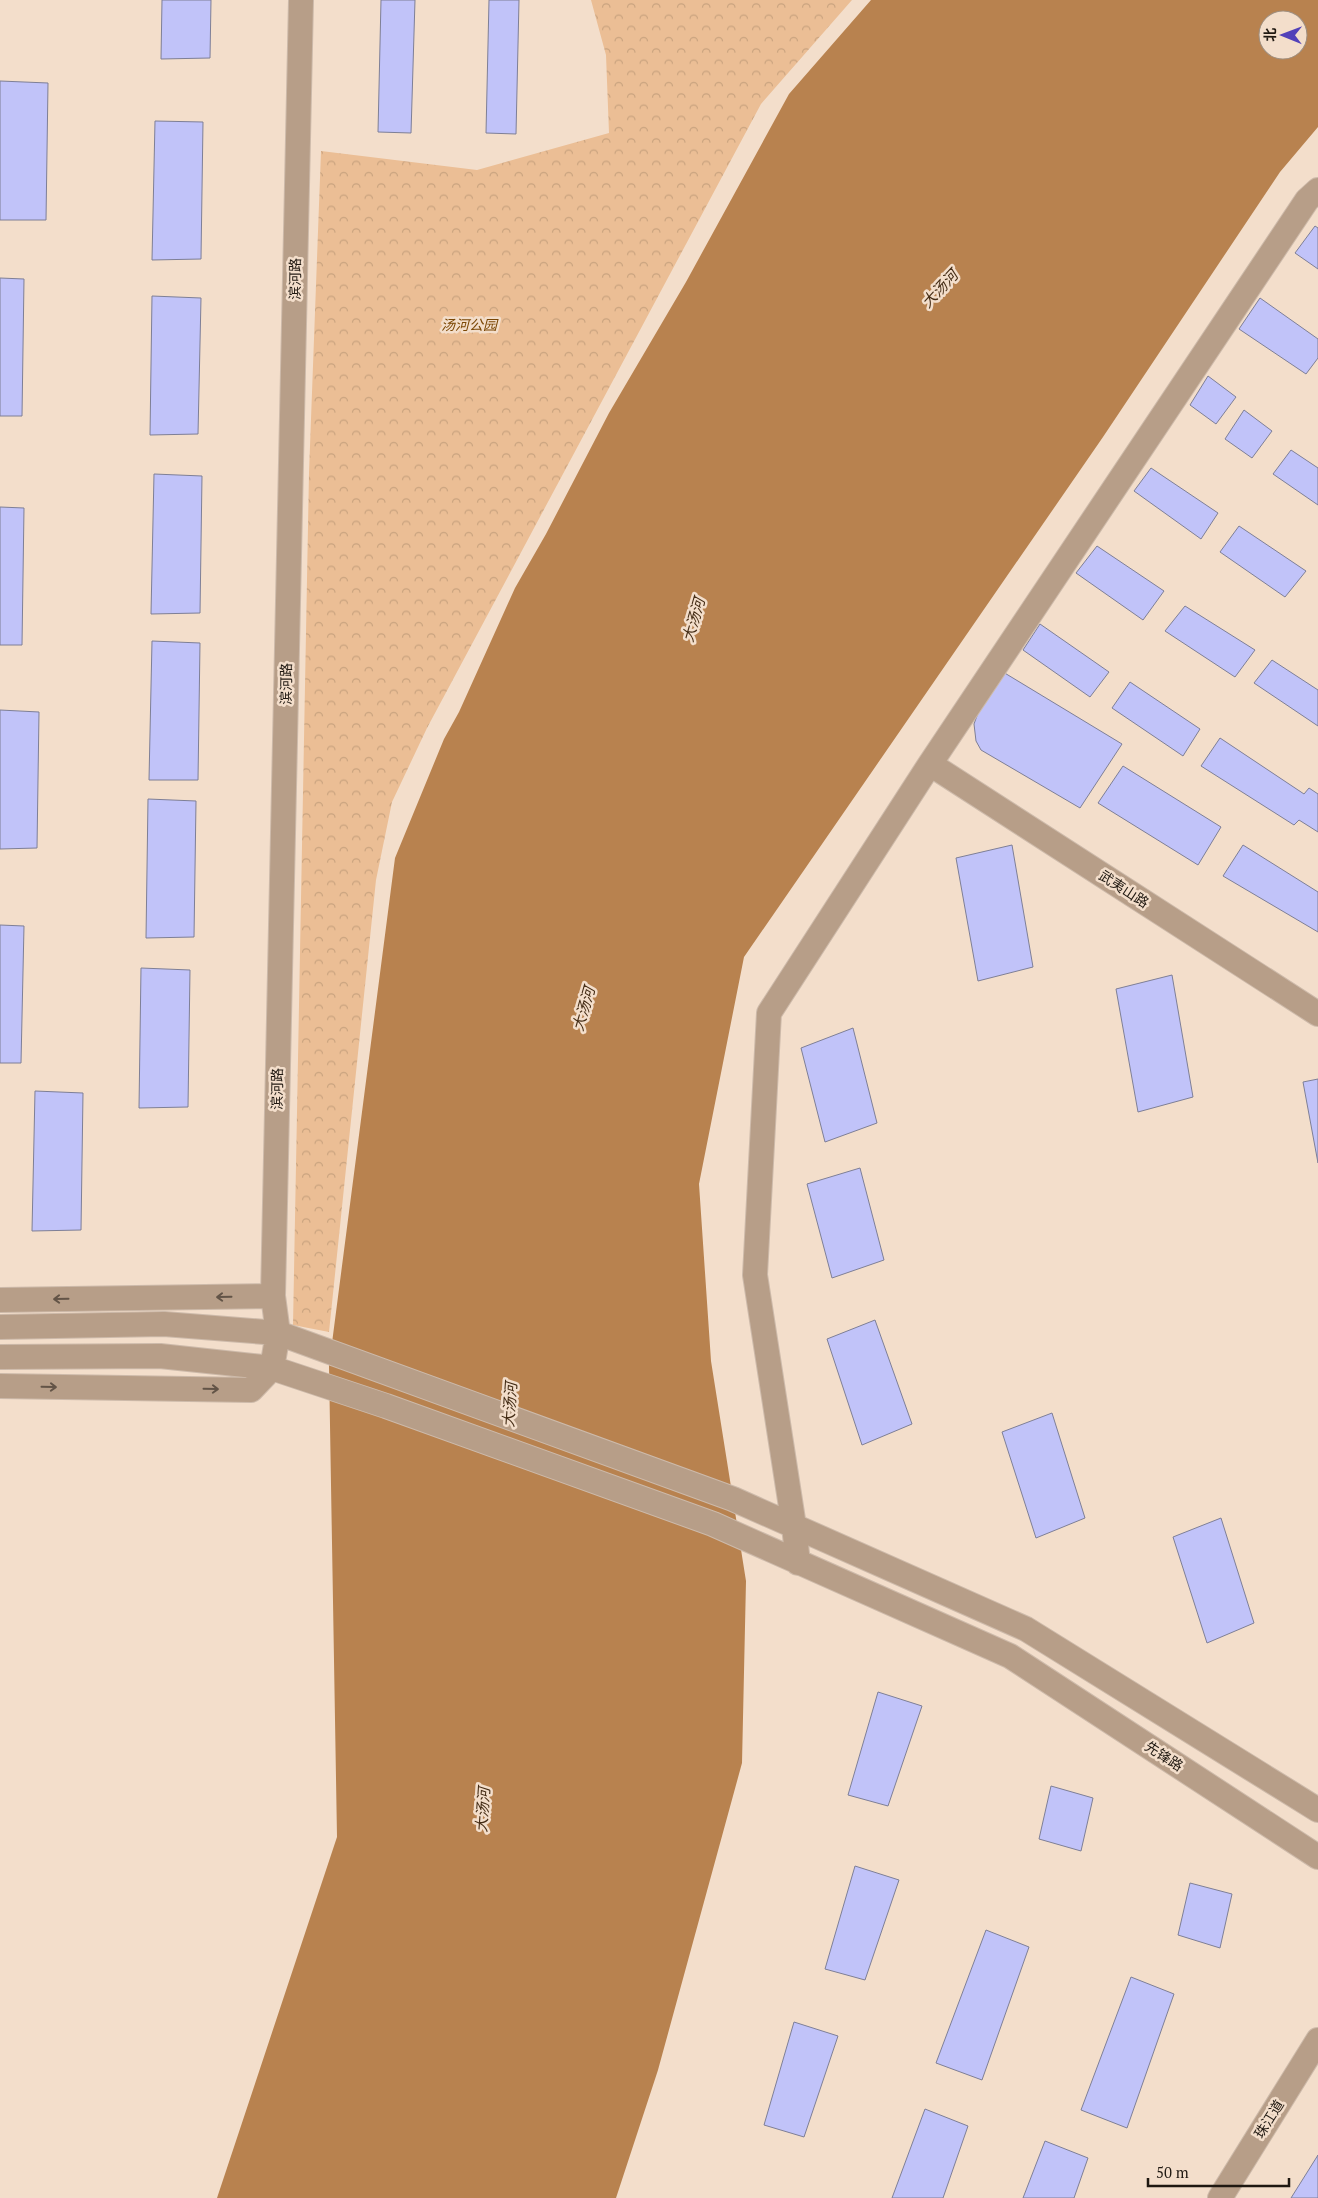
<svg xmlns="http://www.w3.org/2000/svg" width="1318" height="2198" font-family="'PT Serif','Noto Sans SC',serif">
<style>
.park{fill:url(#park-crowns)}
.water{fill:#b8824f;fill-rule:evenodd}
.building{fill:#c1c3f9;stroke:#7e7f96}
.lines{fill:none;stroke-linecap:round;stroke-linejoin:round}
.tertiary-casing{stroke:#cdbaaa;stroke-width:26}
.tertiary{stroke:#b79e88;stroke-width:24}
.oneway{stroke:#635447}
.labels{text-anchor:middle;stroke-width:5;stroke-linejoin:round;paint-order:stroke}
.street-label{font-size:14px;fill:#1f1811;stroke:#f3decb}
.park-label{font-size:14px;font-style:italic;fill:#7b4704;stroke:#f3decb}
.water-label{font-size:15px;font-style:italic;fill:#442c15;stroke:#f3decb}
</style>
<defs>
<pattern id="park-crowns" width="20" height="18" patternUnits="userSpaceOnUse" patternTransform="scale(1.25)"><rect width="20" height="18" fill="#ebbe95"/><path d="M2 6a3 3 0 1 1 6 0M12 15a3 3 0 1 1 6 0" fill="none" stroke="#c9a37f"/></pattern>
</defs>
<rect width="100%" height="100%" fill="#f3decb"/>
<path class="park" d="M591,0H852L761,104L427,728L392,802L376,880L329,1332L293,1325L309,473L321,151L477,170L609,133L606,55Z"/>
<path class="water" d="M871,0H1318V127L1280,172L1103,437L744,957L699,1184L711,1361L746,1581L742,1763L658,2070L616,2198H217L337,1837L329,1366L395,858L444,739L459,712L515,588L546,534L609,413L686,282L789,94ZM1268,20H1298V50H1268Z"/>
<path class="building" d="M162,0H211L210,58L161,59Z
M381,0H415L411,133L378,132Z
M489,0H519L516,134L486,133Z
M0,81L48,83L46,220H0Z
M155,121L203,122L201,259L152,260Z
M1315,226L1318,228V269L1295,253Z
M0,278L24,279L22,416H0Z
M152,296L201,298L198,434L150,435Z
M1260,298L1318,339V358L1306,374L1239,329Z
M1208,376L1236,397L1216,424L1190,405Z
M1244,410L1272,431L1252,458L1225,439Z
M1291,450L1318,468V505L1273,474Z
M1151,468L1218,513L1201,539L1134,491Z
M154,474L202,476L200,613L151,614Z
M0,507L24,508L22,645H0Z
M1239,526L1306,571L1285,597L1220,552Z
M1097,546L1164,591L1143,620L1076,573Z
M1185,606L1255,650L1235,677L1165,631Z
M1040,624L1109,672L1090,697L1023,650Z
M152,641L200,643L198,780H149Z
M1272,660L1318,690V726L1254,683Z
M1003,672L1122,744L1080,808L981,750L976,741L974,724L978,713Z
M1130,682L1200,729L1183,756L1112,708Z
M0,710L39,712L37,848L0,849Z
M1220,738L1304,794L1309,788L1318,794V832L1299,820L1294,825L1201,766Z
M1123,766L1221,827L1198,865L1098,803Z
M148,799L196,801L194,937L146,938Z
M1012,845L1033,967L978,981L956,858Z
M1243,845L1318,892V932L1223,876Z
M0,925L24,926L21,1063H0Z
M141,968L190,970L188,1107L139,1108Z
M1172,975L1193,1097L1138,1112L1116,989Z
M853,1028L877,1123L825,1142L801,1048Z
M1318,1079V1163L1303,1082Z
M35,1091L83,1093L81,1230L32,1231Z
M860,1168L884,1260L832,1278L807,1184Z
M875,1320L912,1424L862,1445L827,1339Z
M1052,1413L1085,1518L1036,1538L1002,1432Z
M1221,1518L1254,1623L1207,1643L1173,1537Z
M878,1692L922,1706L888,1806L848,1795Z
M1051,1786L1093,1798L1081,1851L1039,1839Z
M855,1866L899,1880L865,1980L825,1969Z
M1190,1883L1232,1894L1220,1948L1178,1935Z
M986,1930L1029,1947L982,2080L936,2063Z
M1131,1977L1174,1994L1127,2128L1081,2110Z
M794,2022L838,2036L804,2137L764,2125Z
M925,2109L968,2126L943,2198H892Z
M1045,2141L1088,2158L1074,2198H1023Z
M1318,2155V2198H1291Z"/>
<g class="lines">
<defs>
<path id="tertiary" d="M930,764L1318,1014
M0,1300L273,1296
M0,1327L164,1324L278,1333L733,1499L1026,1629L1318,1810
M0,1357L160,1356L272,1368L386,1406L713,1524L1010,1656L1318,1857
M272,1368L278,1333L273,1296L301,0
M0,1386L251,1390L272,1368
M798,1563L794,1526L755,1275L769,1013L930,764L1307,200L1318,190
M1220,2198L1318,2040"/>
</defs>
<use href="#tertiary" class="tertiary-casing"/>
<use href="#tertiary" class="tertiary"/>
</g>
<defs><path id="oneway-shaft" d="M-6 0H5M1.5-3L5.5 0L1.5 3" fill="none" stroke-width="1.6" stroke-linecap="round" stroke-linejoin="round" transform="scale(1.25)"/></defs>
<g class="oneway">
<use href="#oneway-shaft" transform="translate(224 1297) rotate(179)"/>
<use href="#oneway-shaft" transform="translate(61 1299) rotate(179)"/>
<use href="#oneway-shaft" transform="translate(49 1387) rotate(1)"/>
<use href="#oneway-shaft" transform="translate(211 1389) rotate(1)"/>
</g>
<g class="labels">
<g class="street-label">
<text transform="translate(295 279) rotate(-89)" y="5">滨河路</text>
<text transform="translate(286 684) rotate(-89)" y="5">滨河路</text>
<text transform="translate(1124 889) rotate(33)" y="5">武夷山路</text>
<text transform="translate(277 1089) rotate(-89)" y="5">滨河路</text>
<text transform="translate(1164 1756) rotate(33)" y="5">先锋路</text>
<text transform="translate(1269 2119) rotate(-58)" y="5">珠江道</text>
</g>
<g class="park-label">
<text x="469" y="330">汤河公园</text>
</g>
<g class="water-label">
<text transform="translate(940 289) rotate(-47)" y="5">大汤河</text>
<text transform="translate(694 620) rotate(-74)" y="5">大汤河</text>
<text transform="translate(584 1009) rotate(-74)" y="5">大汤河</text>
<text transform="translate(510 1405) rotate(-86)" y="5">大汤河</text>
<text transform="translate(483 1810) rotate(-86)" y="5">大汤河</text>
</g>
</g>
<g transform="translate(1283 35) rotate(271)"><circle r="24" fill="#f3decb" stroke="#9e8f81"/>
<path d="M0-4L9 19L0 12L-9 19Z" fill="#5241b9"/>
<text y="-8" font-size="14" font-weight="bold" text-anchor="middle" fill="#1f1811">北</text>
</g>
<path d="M1148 2178v8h141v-8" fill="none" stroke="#1f1811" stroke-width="2.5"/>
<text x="1156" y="2178" font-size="15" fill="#1f1811" stroke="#f3decb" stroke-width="4" paint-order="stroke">50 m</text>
</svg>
